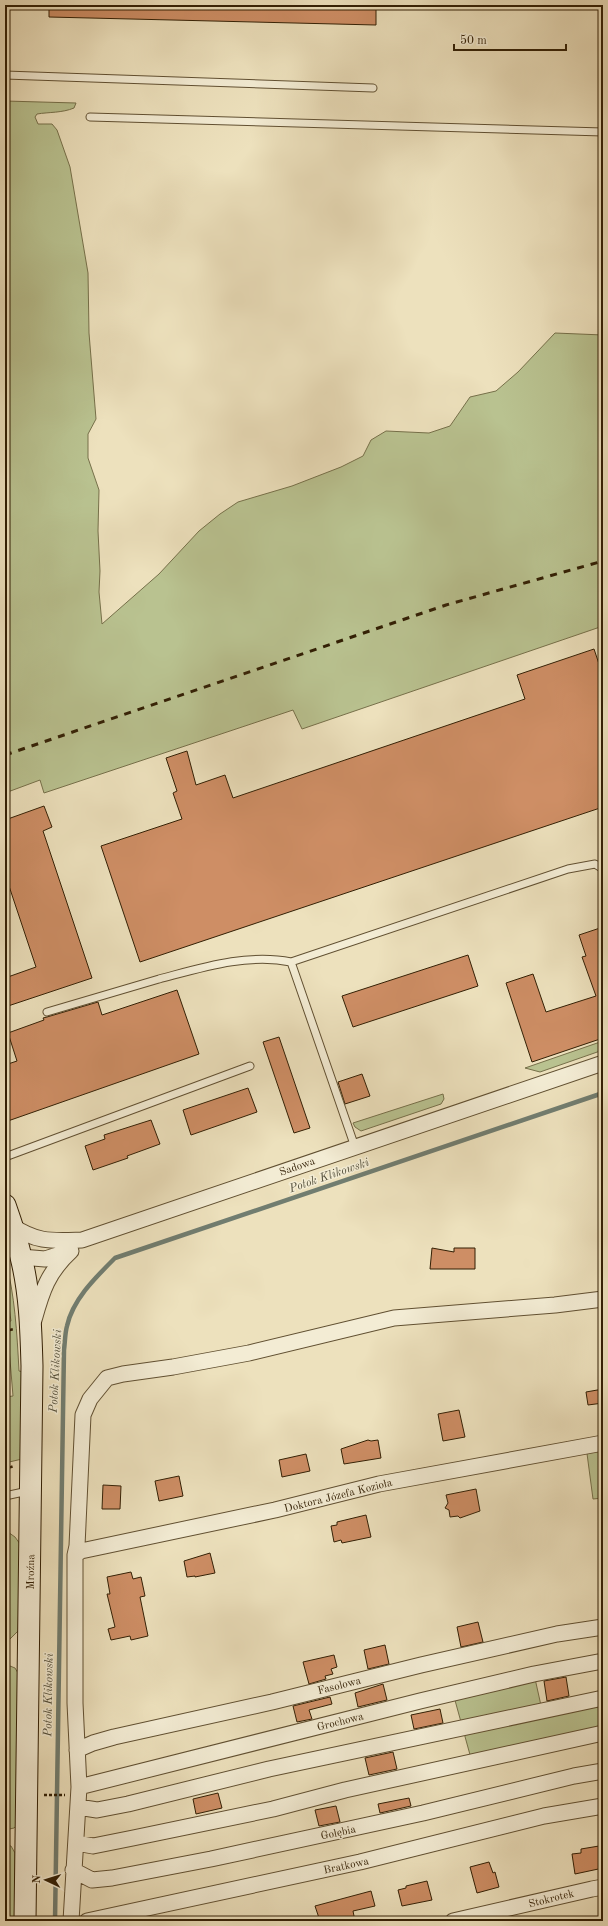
<svg xmlns="http://www.w3.org/2000/svg" width="608" height="1926" font-family="'Old Standard TT',serif">
<style>
.green{fill:#b9c290;stroke:#76704a}
.lines{fill:none;stroke-linecap:round;stroke-linejoin:round}
.stream{stroke:#717d70;stroke-width:4.5}
.building{fill:#ce8e65;stroke:#321f04}
.service-casing{stroke:#615032;stroke-width:9}
.minor-casing{stroke:#615032;stroke-width:17}
.secondary-casing{stroke:#321f04;stroke-width:23}
.path{stroke:#321f04;stroke-width:2.5;stroke-dasharray:3 2;stroke-linecap:butt}
.service{stroke:#f3ecd4;stroke-width:7}
.minor{stroke:#f3ecd4;stroke-width:15}
.secondary{stroke:#f3ecd4;stroke-width:21}
.rail{stroke:#321f04;stroke-width:3;stroke-dasharray:7 7;stroke-linecap:butt}
.labels{text-anchor:middle;stroke-width:3;stroke-linejoin:round;paint-order:stroke}
.street-label{font-size:11px;fill:#321f04;stroke:#f3ecd4}
.water-label{font-size:12px;font-style:italic;fill:#524e3a;stroke:#f3ecd4}
</style>
<rect width="100%" height="100%" fill="#ede1bd"/>
<filter id="stains"><feTurbulence type="fractalNoise" baseFrequency=".005" numOctaves="4"/><feColorMatrix values="0 0 0 0 .2 0 0 0 0 .09 0 0 0 0 .02 0 0 0 .5 -.17"/></filter>
<radialGradient id="worn" r=".72"><stop offset=".6" stop-color="#630" stop-opacity="0"/><stop offset="1" stop-color="#630" stop-opacity=".3"/></radialGradient>
<path class="green" d="M5,101L76,103L74,108C62,113 49,112 37,114L35,117L38,124H52L57,130L70,167L88,273L89,333L96,419L88,434V458L99,490L98,531L100,571L99,592L102,624L159,574L199,531L220,514L238,502L292,486L341,467L363,456L371,440L386,431L429,433L450,426L470,397L496,391L518,372L555,333L603,335V626L302,729L293,710L44,793L40,780L5,793Z
M603,1041V1050L540,1072L525,1068Z
M443,1094L444,1099L441,1104L361,1131L355,1127L353,1123Z
M5,1258C15,1295 17,1334 19,1371L24,1372L22,1459L5,1463V1397L13,1396L9,1348L5,1344V1322L11,1321L5,1281Z
M603,1443V1498L593,1499L586,1446Z
M5,1530L15,1537L20,1544L19,1630L10,1639L5,1640Z
M10,1666L15,1668L18,1673V1824L14,1828L5,1830L6,1667Z
M534,1674L542,1710L603,1698V1733L472,1762L453,1693Z
M5,1845L11,1846L15,1853V1918L12,1921H5Z"/>
<g class="lines">
<path class="stream" d="M55,1921L64,1350C65,1342 65,1333 67,1326C73,1299 96,1277 115,1258L603,1093"/>
</g>
<path class="building" d="M49,5H376V25L49,17Z
M594,649L603,676V807L140,962L101,846L182,819L173,793L177,791L166,758L187,751L196,785L225,775L233,798L525,699L517,675Z
M44,806L52,827L43,831L92,978L5,1007V978L36,967L5,874V820Z
M600,928L603,937V1038L532,1062L506,983L533,974L546,1012L596,996L582,957L586,956L579,935Z
M468,955L478,986L353,1027L342,996Z
M177,990L199,1054L5,1122V1065L17,1061L8,1033L44,1020L43,1018L47,1017L98,1002L102,1015Z
M279,1037L310,1128L294,1133L263,1042Z
M362,1074L370,1096L345,1104L338,1082Z
M248,1088L257,1112L191,1135L183,1110Z
M151,1120L160,1144L127,1156L128,1158L93,1170L85,1146L105,1139L104,1135Z
M432,1248L454,1252V1248H475V1269H430Z
M603,1389V1403L588,1405L586,1392Z
M459,1410L465,1437L443,1441L438,1414Z
M368,1440L371,1441L378,1440L381,1458L344,1464L341,1449Z
M306,1454L310,1471L282,1477L279,1460Z
M179,1476L183,1496L159,1501L155,1481Z
M103,1485L121,1486L120,1509H102Z
M476,1489L480,1511L460,1518L458,1516L450,1517L449,1510L445,1508L448,1503L446,1495Z
M366,1515L371,1537L342,1543L341,1540L334,1542L331,1526L337,1525V1522Z
M210,1553L215,1573L195,1577V1576L187,1577L184,1561Z
M131,1572L133,1579L141,1577L145,1596L140,1597L148,1636L131,1640L130,1636L111,1640L108,1629L115,1627L107,1594H110L107,1577Z
M478,1622L483,1642L461,1647L457,1627Z
M385,1645L389,1664L368,1669L364,1650Z
M334,1655L337,1667L331,1669L333,1674L325,1676L326,1679L309,1684L303,1662Z
M566,1677L569,1696L547,1701L544,1681Z
M383,1684L387,1700L358,1707L355,1693Z
M330,1697L332,1704L309,1710L312,1719L297,1722L293,1706Z
M440,1709L443,1723L414,1729L411,1715Z
M393,1752L397,1769L369,1775L365,1758Z
M218,1793L222,1808L196,1814L193,1799Z
M409,1798L411,1806L380,1813L378,1804Z
M336,1806L340,1822L319,1826L315,1810Z
M599,1846L600,1852L603,1854V1868L575,1874L572,1854L581,1853V1849Z
M489,1862L493,1873L495,1872L499,1887L477,1893L470,1867Z
M427,1881L432,1900L402,1906L398,1890L406,1888V1886Z
M371,1891L375,1906L353,1911L355,1921H320L315,1906Z"/>
<g class="lines">
<defs>
<path id="service" d="M5,75L373,88
M90,117L603,132
M47,1012C84,1001 121,990 159,979C201,968 247,953 291,962
M355,1147L291,962L568,869L595,864L603,869
M5,1157L250,1066
M5,1496L28,1491"/>
<path id="minor" d="M11,1225C37,1243 52,1241 82,1240L603,1063
M21,1257L45,1259L67,1252
M34,1320C42,1291 48,1272 71,1251
M75,1555L81,1551L275,1510L379,1484L603,1443
M77,1750L93,1743L114,1737L272,1702L421,1665L557,1634L603,1627
M79,1787L420,1701L534,1674L603,1661
M78,1807L97,1810L128,1804L269,1769L603,1698
M76,1843L93,1846L133,1838L273,1809L345,1790L603,1733
M73,1870L92,1880L112,1878L211,1859L423,1813L574,1776L603,1771
M71,1921L79,1787L75,1703V1555L77,1546L83,1415L90,1399L107,1378L123,1374L173,1367L249,1353L394,1318L555,1305L603,1299
M87,1921L360,1862L544,1816L603,1806
M453,1921L592,1889L603,1887"/>
<path id="secondary" d="M5,1205C11,1222 17,1240 21,1257C30,1293 31,1330 32,1366L25,1921"/>
</defs>
<use href="#service" class="service-casing"/>
<use href="#minor" class="minor-casing"/>
<use href="#secondary" class="secondary-casing"/>
<path class="path" d="M5,1331L14,1329
M5,1469L14,1466
M44,1795H65"/>
<use href="#service" class="service"/>
<use href="#minor" class="minor"/>
<use href="#secondary" class="secondary"/>
<path class="rail" d="M5,755L446,605L603,561"/>
</g>
<g class="labels">
<g class="street-label">
<text transform="translate(297 1166) rotate(-19)" y="4">Sadowa</text>
<text transform="translate(338 1495) rotate(-14)" y="4">Doktora Józefa Kozioła</text>
<text transform="translate(30 1572) rotate(-89)" y="4">Mroźna</text>
<text transform="translate(339 1685) rotate(-14)" y="4">Fasolowa</text>
<text transform="translate(340 1721) rotate(-14)" y="4">Grochowa</text>
<text transform="translate(338 1832) rotate(-12)" y="4">Gołębia</text>
<text transform="translate(346 1865) rotate(-12)" y="4">Bratkowa</text>
<text transform="translate(551 1898) rotate(-14)" y="4">Stokrotek</text>
</g>
<g class="water-label">
<text transform="translate(329 1175) rotate(-19)" y="4">Potok Klikowski</text>
<text transform="translate(55 1371) rotate(-87)" y="4">Potok Klikowski</text>
<text transform="translate(48 1695) rotate(-89)" y="4">Potok Klikowski</text>
</g>
</g>
<rect width="608" height="1926" fill="none" stroke="#ede1bd" stroke-width="20"/>
<rect x="6" y="6" width="596" height="1914" fill="none" stroke="#321f04" stroke-width="2"/>
<rect x="10" y="10" width="588" height="1906" fill="none" stroke="#321f04"/>
<g transform="translate(46 1880) rotate(274)" stroke="#f3ecd4" stroke-width="3" paint-order="stroke">
<path d="M0-3L7 15L0 10L-7 15Z" fill="#321f04"/>
<text y="-6" font-size="11" font-weight="bold" text-anchor="middle" fill="#321f04">N</text>
</g>
<path d="M454 44v6h112v-6" fill="none" stroke="#321f04" stroke-width="2"/>
<text x="460" y="44" font-size="12" fill="#321f04" stroke="#f3ecd4" stroke-width="3" paint-order="stroke">50 m</text>
<rect width="100%" height="100%" filter="url(#stains)"/>
<rect width="100%" height="100%" fill="url(#worn)"/>
</svg>
